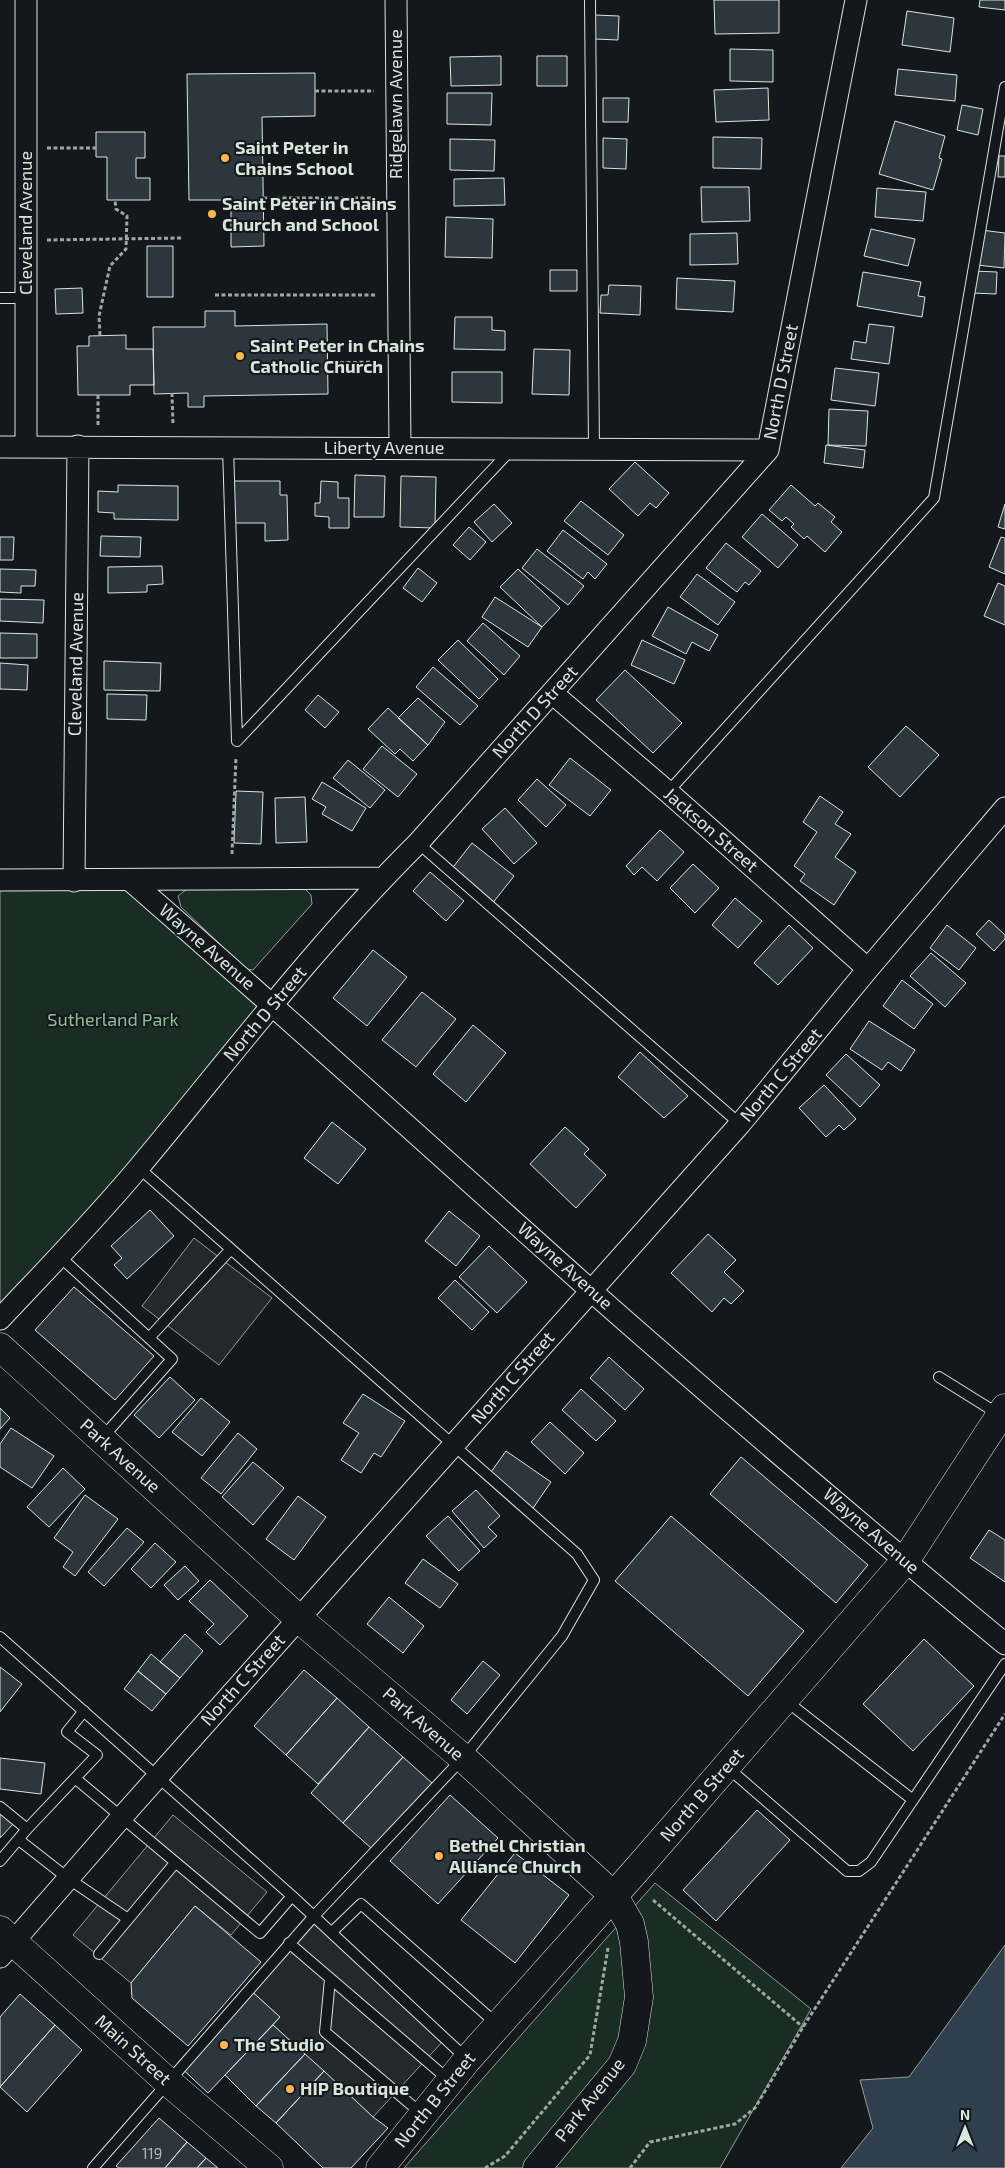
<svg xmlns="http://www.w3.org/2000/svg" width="1005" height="2168" font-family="'Exo 2',sans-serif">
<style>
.green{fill:#1a2d24;stroke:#939e99}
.parking{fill:#24282b;stroke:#939e99}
.water{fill:#2f3f4d;stroke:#939e99}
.building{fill:#2c363c;stroke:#d8e6dc}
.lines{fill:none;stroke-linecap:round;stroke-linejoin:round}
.service-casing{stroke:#d8e6dc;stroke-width:12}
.minor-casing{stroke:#d8e6dc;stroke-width:23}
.secondary-casing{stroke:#d8e6dc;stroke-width:29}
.primary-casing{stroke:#d8e6dc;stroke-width:29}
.path{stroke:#9da8a2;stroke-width:3;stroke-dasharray:4 2.5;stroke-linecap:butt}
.service{stroke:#14181c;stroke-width:10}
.minor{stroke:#14181c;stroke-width:21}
.secondary{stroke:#14181c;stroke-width:28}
.primary{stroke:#14181c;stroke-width:28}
.poi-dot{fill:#ffb74d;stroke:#14181c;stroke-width:2}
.labels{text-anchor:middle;stroke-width:4;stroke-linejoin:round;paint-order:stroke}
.number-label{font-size:15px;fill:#adbab4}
.street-label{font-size:18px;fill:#d8e6dc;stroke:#14181c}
.poi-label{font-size:18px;font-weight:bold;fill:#d8e6dc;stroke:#14181c;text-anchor:start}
.park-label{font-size:18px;fill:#8ac095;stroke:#14181c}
</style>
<rect width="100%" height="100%" fill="#14181c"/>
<path class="green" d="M0,880L131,881L273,1004L0,1319Z
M187,889H305L311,895L312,904L253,970L246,969L181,907L178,896Z
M655,1883L811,2009L720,2168H404Z"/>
<path class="parking" d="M194,1238L272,1298L219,1365L142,1306Z
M173,1815L267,1892L231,1935L195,1906L131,1983L73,1935Z
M313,1920L444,2040L373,2117L273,2025L280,2017L249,1989Z"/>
<path class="water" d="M1005,1945V2168H841L873,2128L860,2080L909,2077Z"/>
<path class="building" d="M714,0H779V33L715,34Z
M980,0H1005V10L979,7Z
M907,11L954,18L950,52L902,45Z
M595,15L619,16L618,40L595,39Z
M730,49L773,50V82L730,81Z
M501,56V85L451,86L450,57Z
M537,56H567V86H537Z
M898,69L957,75L955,101L895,95Z
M315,73V116L262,117L264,246L231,247V200H189L187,74Z
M768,88L769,120L716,122L714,90Z
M447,93H492L491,125L447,124Z
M603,98H629L628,122H603Z
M962,105L983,109L978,135L957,130Z
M895,121L945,136L939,158L942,159L933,190L879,174Z
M96,132H145V158H136V178H150V200H107V157H96Z
M713,137L762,138L761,169L713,168Z
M603,138L627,139L626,169L603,168Z
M450,139L495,140L494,171L450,170Z
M999,156H1005V177H998Z
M504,178L505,205L454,206V179Z
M701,187H749L750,221L702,222Z
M877,188L926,192L923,221L875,217Z
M446,217L493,219L492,258L445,257Z
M871,229L915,239L908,266L864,256Z
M981,230L1005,233L1004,268L977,265Z
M737,233L738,264L690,265V234Z
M147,246H173V297H147Z
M550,270H577V291H550Z
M973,271L997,272L996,294L972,293Z
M863,272L921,282L918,296L925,297L922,317L857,306Z
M677,278L735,281L733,312L676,309Z
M609,285L641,286L640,315L600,313L601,295H608Z
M82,288L83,313L56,314L55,289Z
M205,311H235V326L327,324L328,394L204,396V407H188V393L154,394L153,327H205Z
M455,317H492V330L505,331V350L454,349Z
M869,324L894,327L889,364L851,359L854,341L866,343Z
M126,335V349H153L154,385H130V395H78L77,346H89V336Z
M534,349L570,350L569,395L532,394Z
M835,368L879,373L875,406L831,400Z
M452,372H502V403L452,402Z
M829,409L868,411L866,446L828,445Z
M826,445L865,450L863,468L824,463Z
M635,462L669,493L656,508L650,503L638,516L609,489Z
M355,475L385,476L384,517H354Z
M401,476L436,477L435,528L400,527Z
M231,481H280V495H287L288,540L265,541V523H231Z
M321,481L338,482V498H349V528H329V517L315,516V503H320Z
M118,485L178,486V520L114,519V513L98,512V491L118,492Z
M791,485L815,506L818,503L835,517L831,522L842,532L825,552L807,536L804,539L791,527L794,524L786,517L782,521L769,510Z
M581,501L624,535L608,555L564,521Z
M494,504L512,523L492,542L474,522Z
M1005,504V529L998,527Z
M762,514L798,545L778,568L742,537Z
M469,527L486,542L470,560L453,545Z
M563,530L607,564L595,579L588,572L583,579L547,551Z
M101,536L141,537L140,557L100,556Z
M0,537H14L13,560H0Z
M1001,537L1005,538V574L989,567Z
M726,543L761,571L749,585L745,582L737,592L706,568Z
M537,549L584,586L568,605L522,568Z
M162,566L163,584L147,585V592L108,593V567Z
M418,568L437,583L422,602L403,588Z
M0,569L36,570L35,586H21V593L0,592Z
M518,569L560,608L542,627L500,587Z
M697,574L735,602L718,625L680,597Z
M998,583L1005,586V625L984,616Z
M495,597L542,627L528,647L482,617Z
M0,599L44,600L43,623L0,621Z
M668,607L718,635L709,651L692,642L686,654L652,636Z
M483,623L520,656L504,675L467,641Z
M0,633L37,634V658H0Z
M458,640L498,679L479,699L438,660Z
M642,640L685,660L674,684L631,665Z
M104,661L161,663L160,691L104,690Z
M0,663L28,665L27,690L0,689Z
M433,667L478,706L460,725L416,687Z
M625,670L682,723L653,753L596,700Z
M107,694L147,695L146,720L107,719Z
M318,695L339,712L325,728L305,710Z
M418,698L445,722L428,745L398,718Z
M388,708L428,745L413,761L400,749L395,754L368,729Z
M906,726L939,755L900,797L868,767Z
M382,746L417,774L398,797L363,769Z
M570,758L611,790L590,816L549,785Z
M348,760L385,790L370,808L333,778Z
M537,779L566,805L546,827L518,800Z
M322,782L366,808L352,831L322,814L326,807L312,799Z
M236,791L263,792L261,844L234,843Z
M820,796L843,812L835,824L851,834L835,857L856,872L834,905L800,881L805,874L794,866L817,832L803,822Z
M305,797L307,842L276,843L275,798Z
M505,808L537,843L514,864L482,829Z
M660,830L684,852L657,881L642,867L634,875L626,866Z
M472,843L514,876L492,904L450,871Z
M693,864L719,888L695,913L670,888Z
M430,872L464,901L446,921L413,891Z
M735,898L762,921L738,948L712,925Z
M989,920L1005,935V939L994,951L976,934Z
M789,925L813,948L778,985L754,963Z
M947,925L976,948L959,970L930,948Z
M373,950L407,977L367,1026L333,998Z
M931,953L966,983L945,1007L910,976Z
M902,980L933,1004L914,1029L883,1006Z
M422,992L456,1019L416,1067L382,1040Z
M869,1021L915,1050L901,1071L888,1062L882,1070L850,1049Z
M473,1025L506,1053L466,1102L433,1074Z
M640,1052L688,1096L664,1118L618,1077Z
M846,1054L880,1085L860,1107L826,1075Z
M824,1085L856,1119L844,1130L839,1125L826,1137L799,1108Z
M332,1122L366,1149L338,1184L304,1158Z
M565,1127L589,1149L584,1154L606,1175L576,1208L530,1164Z
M150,1210L174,1236L127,1279L114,1265L122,1258L111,1246Z
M449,1211L480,1236L456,1266L425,1241Z
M708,1234L736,1260L724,1272L744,1291L731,1304L724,1298L712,1312L671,1273Z
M489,1246L527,1282L497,1313L459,1277Z
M455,1280L489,1312L472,1330L438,1298Z
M74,1287L154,1356L115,1400L35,1330Z
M609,1357L644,1389L625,1410L590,1378Z
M170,1377L195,1400L159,1438L134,1415Z
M581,1389L616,1421L596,1441L562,1410Z
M363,1394L405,1421L381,1457L374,1453L361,1473L341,1460L359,1433L343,1423Z
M201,1398L230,1422L202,1456L172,1432Z
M0,1408L10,1418L0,1429Z
M550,1422L584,1453L565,1474L531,1442Z
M11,1428L54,1456L32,1488L0,1467V1444Z
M238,1433L257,1449L221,1494L201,1478Z
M506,1451L551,1482L531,1511L486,1479Z
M741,1457L868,1565L836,1603L710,1494Z
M253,1462L284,1488L253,1525L222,1497Z
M63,1468L85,1489L49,1527L27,1507Z
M476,1490L500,1516L488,1527L497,1536L484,1548L452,1511Z
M85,1495L118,1519L75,1576L63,1567L73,1552L54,1538Z
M298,1496L326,1517L294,1560L266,1539Z
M448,1516L480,1551L459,1571L426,1536Z
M671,1516L804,1631L748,1696L615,1581Z
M127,1528L144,1542L104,1586L88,1572Z
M989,1530L1005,1540V1582L970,1558Z
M155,1543L176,1562L151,1588L131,1569Z
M423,1559L458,1584L440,1608L405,1583Z
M185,1566L199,1581L178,1600L164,1585Z
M210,1580L248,1616L220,1645L206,1632L214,1624L189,1601Z
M389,1597L424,1626L403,1653L367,1624Z
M185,1634L203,1651L180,1678L160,1662Z
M924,1639L974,1686L913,1751L863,1704Z
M151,1654L180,1678L166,1694L138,1671Z
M483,1661L500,1675L467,1714L451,1700Z
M0,1667L22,1684L0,1712Z
M304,1670L337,1698L286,1755L254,1726Z
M138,1671L166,1694L152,1711L124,1689Z
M337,1698L369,1727L318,1784L286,1755Z
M369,1727L403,1757L343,1823L311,1793Z
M403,1757L432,1783L371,1848L343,1823Z
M0,1758L45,1763L41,1794L0,1789Z
M450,1795L498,1838L438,1904L390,1861Z
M0,1810L14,1823L0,1838Z
M757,1810L790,1840L716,1921L683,1890Z
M515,1853L569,1895L515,1963L461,1920Z
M195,1906L261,1962L188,2046L132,1998L131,1983Z
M248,1988L280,2017L208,2093L177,2064Z
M20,1994L55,2025L0,2087V2017Z
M55,2025L82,2050L27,2112L0,2087Z
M273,2025L305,2054L256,2106L225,2075Z
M305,2054L324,2071L276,2123L256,2106Z
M324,2071L373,2117L388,2128L351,2168H323L276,2123Z
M159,2118L187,2142L165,2168H119L116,2166Z
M187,2142L206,2158L197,2168H165Z
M206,2158L218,2168H197Z"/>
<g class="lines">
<defs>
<path id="service" d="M590,0L594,449
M0,298H26
M228,447L237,741
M237,741L511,450
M668,792L934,498L1005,87
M418,843L740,1124
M58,1255L172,1359L102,1438
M149,1338L231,1249
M939,1377L1000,1415
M0,1637L292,1896L467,2059
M785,1700L913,1800
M727,1767L847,1871H859L871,1862L1005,1664
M76,1779L260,1933L292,1896
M0,1807L27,1829L0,1861
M27,1829L97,1755L67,1732L84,1711
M19,1840L69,1879L128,1919
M332,1932L361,1904L498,2025
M289,1943L450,2081
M99,1954L175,1863
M330,1979L325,2032L422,2114
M93,2168L314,1916L463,1758L562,1636L594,1580L577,1554L139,1168"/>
<path id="minor" d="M26,0V446
M396,0L400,447
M0,447L768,450
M552,693L668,792L868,969
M0,880L382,878
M74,881L78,446
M131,881C285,1015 436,1152 588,1288C725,1409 864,1527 1005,1644
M0,1319C47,1269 96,1219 140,1166C231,1057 317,943 418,843L768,450L856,0
M0,1957L121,1818L740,1124L868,969L1005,808"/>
<path id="secondary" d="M0,1347L298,1618L463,1758L614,1896L630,1924L634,1942L639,1997L632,2041L622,2065L537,2168
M380,2168L467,2060L632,1875L905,1561L1005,1408"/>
<path id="primary" d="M0,1930L167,2081L269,2168"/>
</defs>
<use href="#service" class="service-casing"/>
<use href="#minor" class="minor-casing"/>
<use href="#secondary" class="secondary-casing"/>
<use href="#primary" class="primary-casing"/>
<path class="path" d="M315,91H374
M47,148H96
M263,198H375
M47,240L181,238
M215,295H377
M100,335L99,316L110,266L126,249L127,216L116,209L115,200
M327,363L377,362
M172,393L173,425
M98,395V426
M232,854L236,757
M653,1900L803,2027
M485,2168L505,2156L590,2055L608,1948
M630,2168L650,2142L735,2124L755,2108L803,2027L1005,1714"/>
<use href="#service" class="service"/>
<use href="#minor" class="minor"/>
<use href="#secondary" class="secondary"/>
<use href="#primary" class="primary"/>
</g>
<g class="poi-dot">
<circle cx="225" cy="158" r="5"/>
<circle cx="212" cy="214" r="5"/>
<circle cx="240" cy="356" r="5"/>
<circle cx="439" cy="1856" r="5"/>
<circle cx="224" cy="2045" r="5"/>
<circle cx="290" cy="2089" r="5"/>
</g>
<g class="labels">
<g class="number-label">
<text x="152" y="2159">119</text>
</g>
<g class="street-label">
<text transform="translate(396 104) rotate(-90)" y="6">Ridgelawn Avenue</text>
<text transform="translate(26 223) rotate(-90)" y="6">Cleveland Avenue</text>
<text transform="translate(781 382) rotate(-79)" y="6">North D Street</text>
<text x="384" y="454">Liberty Avenue</text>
<text transform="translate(76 664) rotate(-89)" y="6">Cleveland Avenue</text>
<text transform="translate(535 712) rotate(-48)" y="6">North D Street</text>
<text transform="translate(711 830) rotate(41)" y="6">Jackson Street</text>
<text transform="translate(207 947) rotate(41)" y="6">Wayne Avenue</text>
<text transform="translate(265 1014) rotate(-50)" y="6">North D Street</text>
<text transform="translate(781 1075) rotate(-50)" y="6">North C Street</text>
<text transform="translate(565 1266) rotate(42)" y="6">Wayne Avenue</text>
<text transform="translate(513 1378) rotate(-49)" y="6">North C Street</text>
<text transform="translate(120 1456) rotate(42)" y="6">Park Avenue</text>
<text transform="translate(871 1531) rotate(41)" y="6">Wayne Avenue</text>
<text transform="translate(243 1680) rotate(-48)" y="6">North C Street</text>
<text transform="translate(423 1724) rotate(41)" y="6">Park Avenue</text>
<text transform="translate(702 1795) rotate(-49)" y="6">North B Street</text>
<text transform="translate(133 2050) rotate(42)" y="6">Main Street</text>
<text transform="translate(435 2100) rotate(-51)" y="6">North B Street</text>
<text transform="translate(590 2100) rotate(-52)" y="6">Park Avenue</text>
</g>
<g class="poi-label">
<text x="235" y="154">Saint Peter in<tspan x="235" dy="21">Chains School</tspan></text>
<text x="222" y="210">Saint Peter in Chains<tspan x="222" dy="21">Church and School</tspan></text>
<text x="250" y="352">Saint Peter in Chains<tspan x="250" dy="21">Catholic Church</tspan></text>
<text x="449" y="1852">Bethel Christian<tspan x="449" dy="21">Alliance Church</tspan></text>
<text x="234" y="2051">The Studio</text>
<text x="300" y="2095">HIP Boutique</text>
</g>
<g class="park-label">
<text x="113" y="1026">Sutherland Park</text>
</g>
</g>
<g transform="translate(965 2128)" stroke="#14181c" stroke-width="4" paint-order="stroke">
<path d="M0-4L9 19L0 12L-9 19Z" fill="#d8e6dc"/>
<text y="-8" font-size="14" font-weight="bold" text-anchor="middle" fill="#d8e6dc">N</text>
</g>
</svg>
